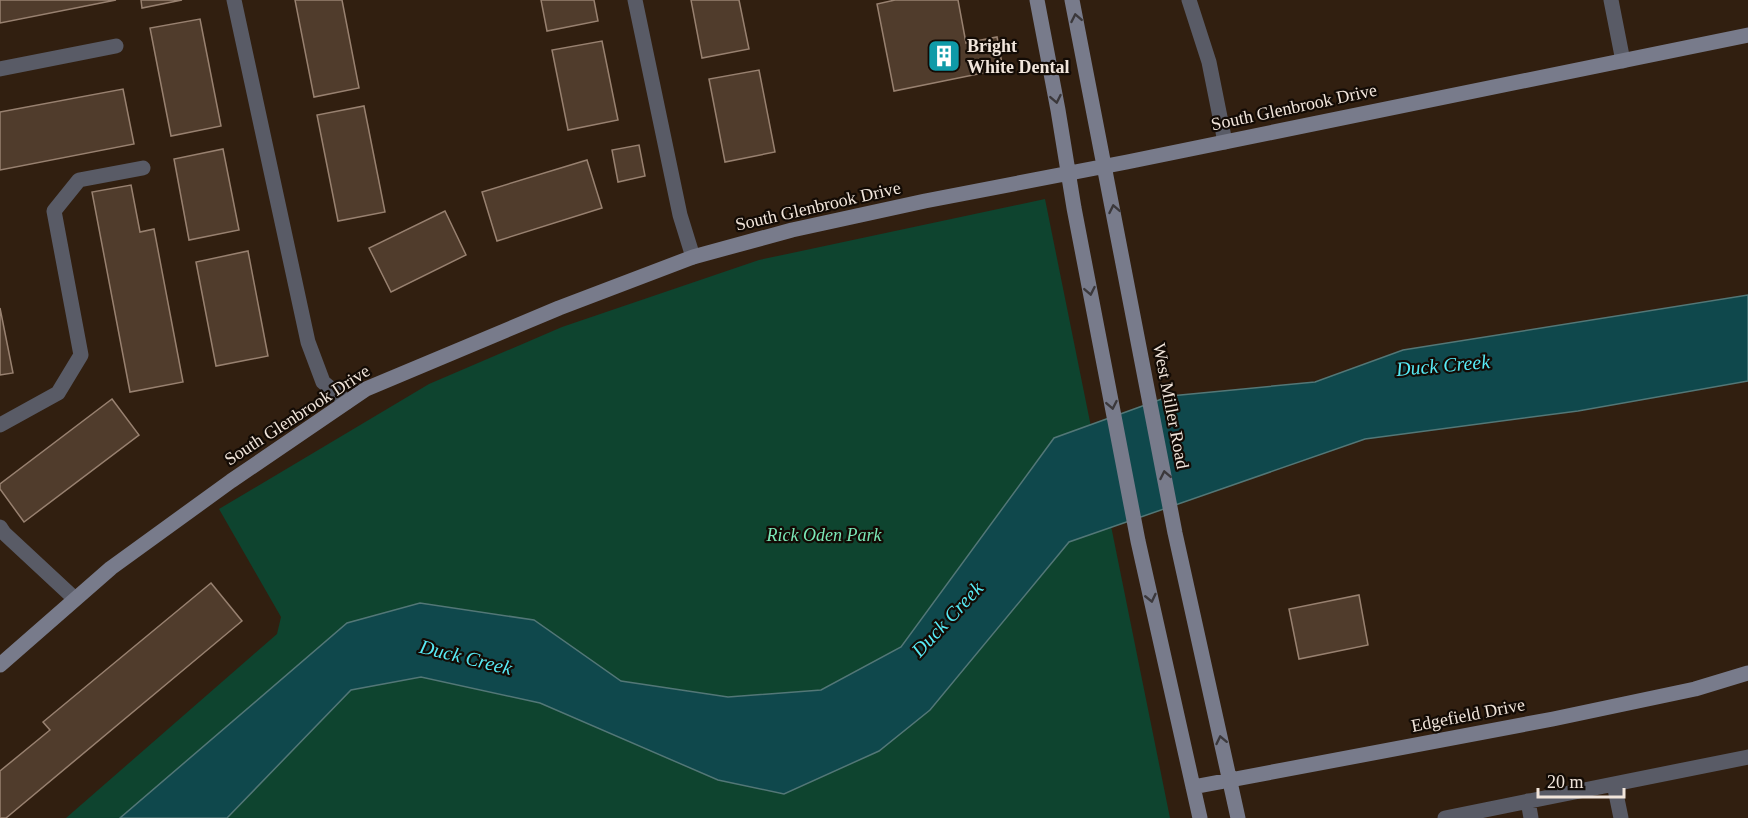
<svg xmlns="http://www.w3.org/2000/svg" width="1748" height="818" font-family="'Times New Roman',serif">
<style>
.green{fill:#0e442f}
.water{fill:#0f484c;stroke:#537777;stroke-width:1.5}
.building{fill:#503c2c;stroke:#988170;stroke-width:1.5}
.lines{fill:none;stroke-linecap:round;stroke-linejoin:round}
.lane{stroke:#595b66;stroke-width:15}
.secondary{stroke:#787b8b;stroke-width:15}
.oneway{stroke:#3b383b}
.labels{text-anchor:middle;stroke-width:4.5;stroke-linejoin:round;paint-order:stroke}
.poi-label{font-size:18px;font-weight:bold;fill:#f1e5db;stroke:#130b05;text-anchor:start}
.street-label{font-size:18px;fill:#f1e5db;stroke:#130b05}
.park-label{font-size:18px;font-style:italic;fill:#7ae8b7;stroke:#130b05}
.water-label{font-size:20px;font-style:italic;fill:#57eaf5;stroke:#130b05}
</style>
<rect width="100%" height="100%" fill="#311f10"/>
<path class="green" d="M1045,199L1170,818H66L277,634L281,617L219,509L429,384L562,327L759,260Z"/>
<path class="water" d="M1748,295V381L1578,411L1365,439L1069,542L930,710L879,751L784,794L718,780L540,703L421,677L351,690L227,818H120L347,623L420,603L534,620L621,681L728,697L821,690L901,647L1054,438L1170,396L1315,382L1403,350Z"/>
<path class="building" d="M0,0H116L0,23Z
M141,0H182L142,8Z
M295,0H342L359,88L314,97Z
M541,0H594L598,21L547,31Z
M691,0H739L749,49L702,58Z
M895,0H958L966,43L997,37L1003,69L894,91L877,4Z
M200,19L221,126L171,136L150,28Z
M602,41L618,120L568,130L552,50Z
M759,70L775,152L725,162L709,79Z
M123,89L134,144L0,170V112Z
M364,106L385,212L338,221L317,115Z
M639,145L645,176L618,182L612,150Z
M223,149L239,230L189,240L174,159Z
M587,160L602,208L497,241L482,192Z
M131,185L140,232L154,229L183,382L130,392L92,192Z
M445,211L466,255L391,292L369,248Z
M248,251L268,356L216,366L196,262Z
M0,308L13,373L0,375Z
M112,399L139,435L24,522L0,489V484Z
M211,583L242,621L6,818H0V771L50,730L43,722Z
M1359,595L1368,645L1299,659L1289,609Z"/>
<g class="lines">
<path class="lane" d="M234,0L308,342L323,382L347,402
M635,0L680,215L693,257
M1189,0L1209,62L1225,142
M1611,0L1623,61
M0,69L116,46
M0,425L58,393L81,355L54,211L79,180L143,168
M0,527L4,533L75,599
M1614,784L1621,818
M1528,801L1531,818
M1445,818L1748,757"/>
<path class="secondary" d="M1037,0L1058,110L1074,208L1138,541L1200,818
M1072,0L1175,533L1238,818
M0,665L111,568L231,481L366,389L559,308L693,257L792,230L925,201L1127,162L1748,35
M1193,787L1553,719L1695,689L1748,673"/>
</g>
<defs><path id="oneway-chevron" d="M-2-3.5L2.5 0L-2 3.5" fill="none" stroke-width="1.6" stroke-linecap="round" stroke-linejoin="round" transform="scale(1.5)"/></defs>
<g class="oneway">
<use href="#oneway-chevron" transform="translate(1076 18) rotate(-101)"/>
<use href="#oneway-chevron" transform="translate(1056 99) rotate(79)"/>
<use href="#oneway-chevron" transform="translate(1114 209) rotate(-101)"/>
<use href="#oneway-chevron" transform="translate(1090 291) rotate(79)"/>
<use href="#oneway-chevron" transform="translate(1112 405) rotate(79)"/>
<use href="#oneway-chevron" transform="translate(1165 475) rotate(-101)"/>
<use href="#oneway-chevron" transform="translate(1151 598) rotate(77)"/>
<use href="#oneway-chevron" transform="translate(1221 740) rotate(-102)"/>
</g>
<defs>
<symbol id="building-square" viewBox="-11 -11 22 22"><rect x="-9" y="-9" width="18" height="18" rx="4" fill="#0f9aa8" stroke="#130b05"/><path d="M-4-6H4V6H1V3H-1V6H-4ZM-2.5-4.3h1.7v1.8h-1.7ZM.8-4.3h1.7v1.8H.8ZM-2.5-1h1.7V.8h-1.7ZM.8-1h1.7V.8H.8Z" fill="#fff"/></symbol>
</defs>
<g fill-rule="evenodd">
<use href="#building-square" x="925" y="37" width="38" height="38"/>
</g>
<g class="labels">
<g class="poi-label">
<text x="967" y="52">Bright<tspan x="967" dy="21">White Dental</tspan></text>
</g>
<g class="street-label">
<text transform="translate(1294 107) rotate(-12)" y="6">South Glenbrook Drive</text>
<text transform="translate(818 206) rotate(-13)" y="6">South Glenbrook Drive</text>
<text transform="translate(1171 406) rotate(79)" y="6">West Miller Road</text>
<text transform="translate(297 415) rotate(-33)" y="6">South Glenbrook Drive</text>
<text transform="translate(1468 715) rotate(-11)" y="6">Edgefield Drive</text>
</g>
<g class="park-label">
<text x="824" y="541">Rick Oden Park</text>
</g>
<g class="water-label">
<text transform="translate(1443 365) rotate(-5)" y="7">Duck Creek</text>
<text transform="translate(947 619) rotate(-47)" y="7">Duck Creek</text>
<text transform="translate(466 657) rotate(14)" y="7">Duck Creek</text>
</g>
</g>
<path d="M1538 788v9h86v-9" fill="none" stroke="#f1e5db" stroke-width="3"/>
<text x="1547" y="788" font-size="18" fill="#f1e5db" stroke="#130b05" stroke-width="4.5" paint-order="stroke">20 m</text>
</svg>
